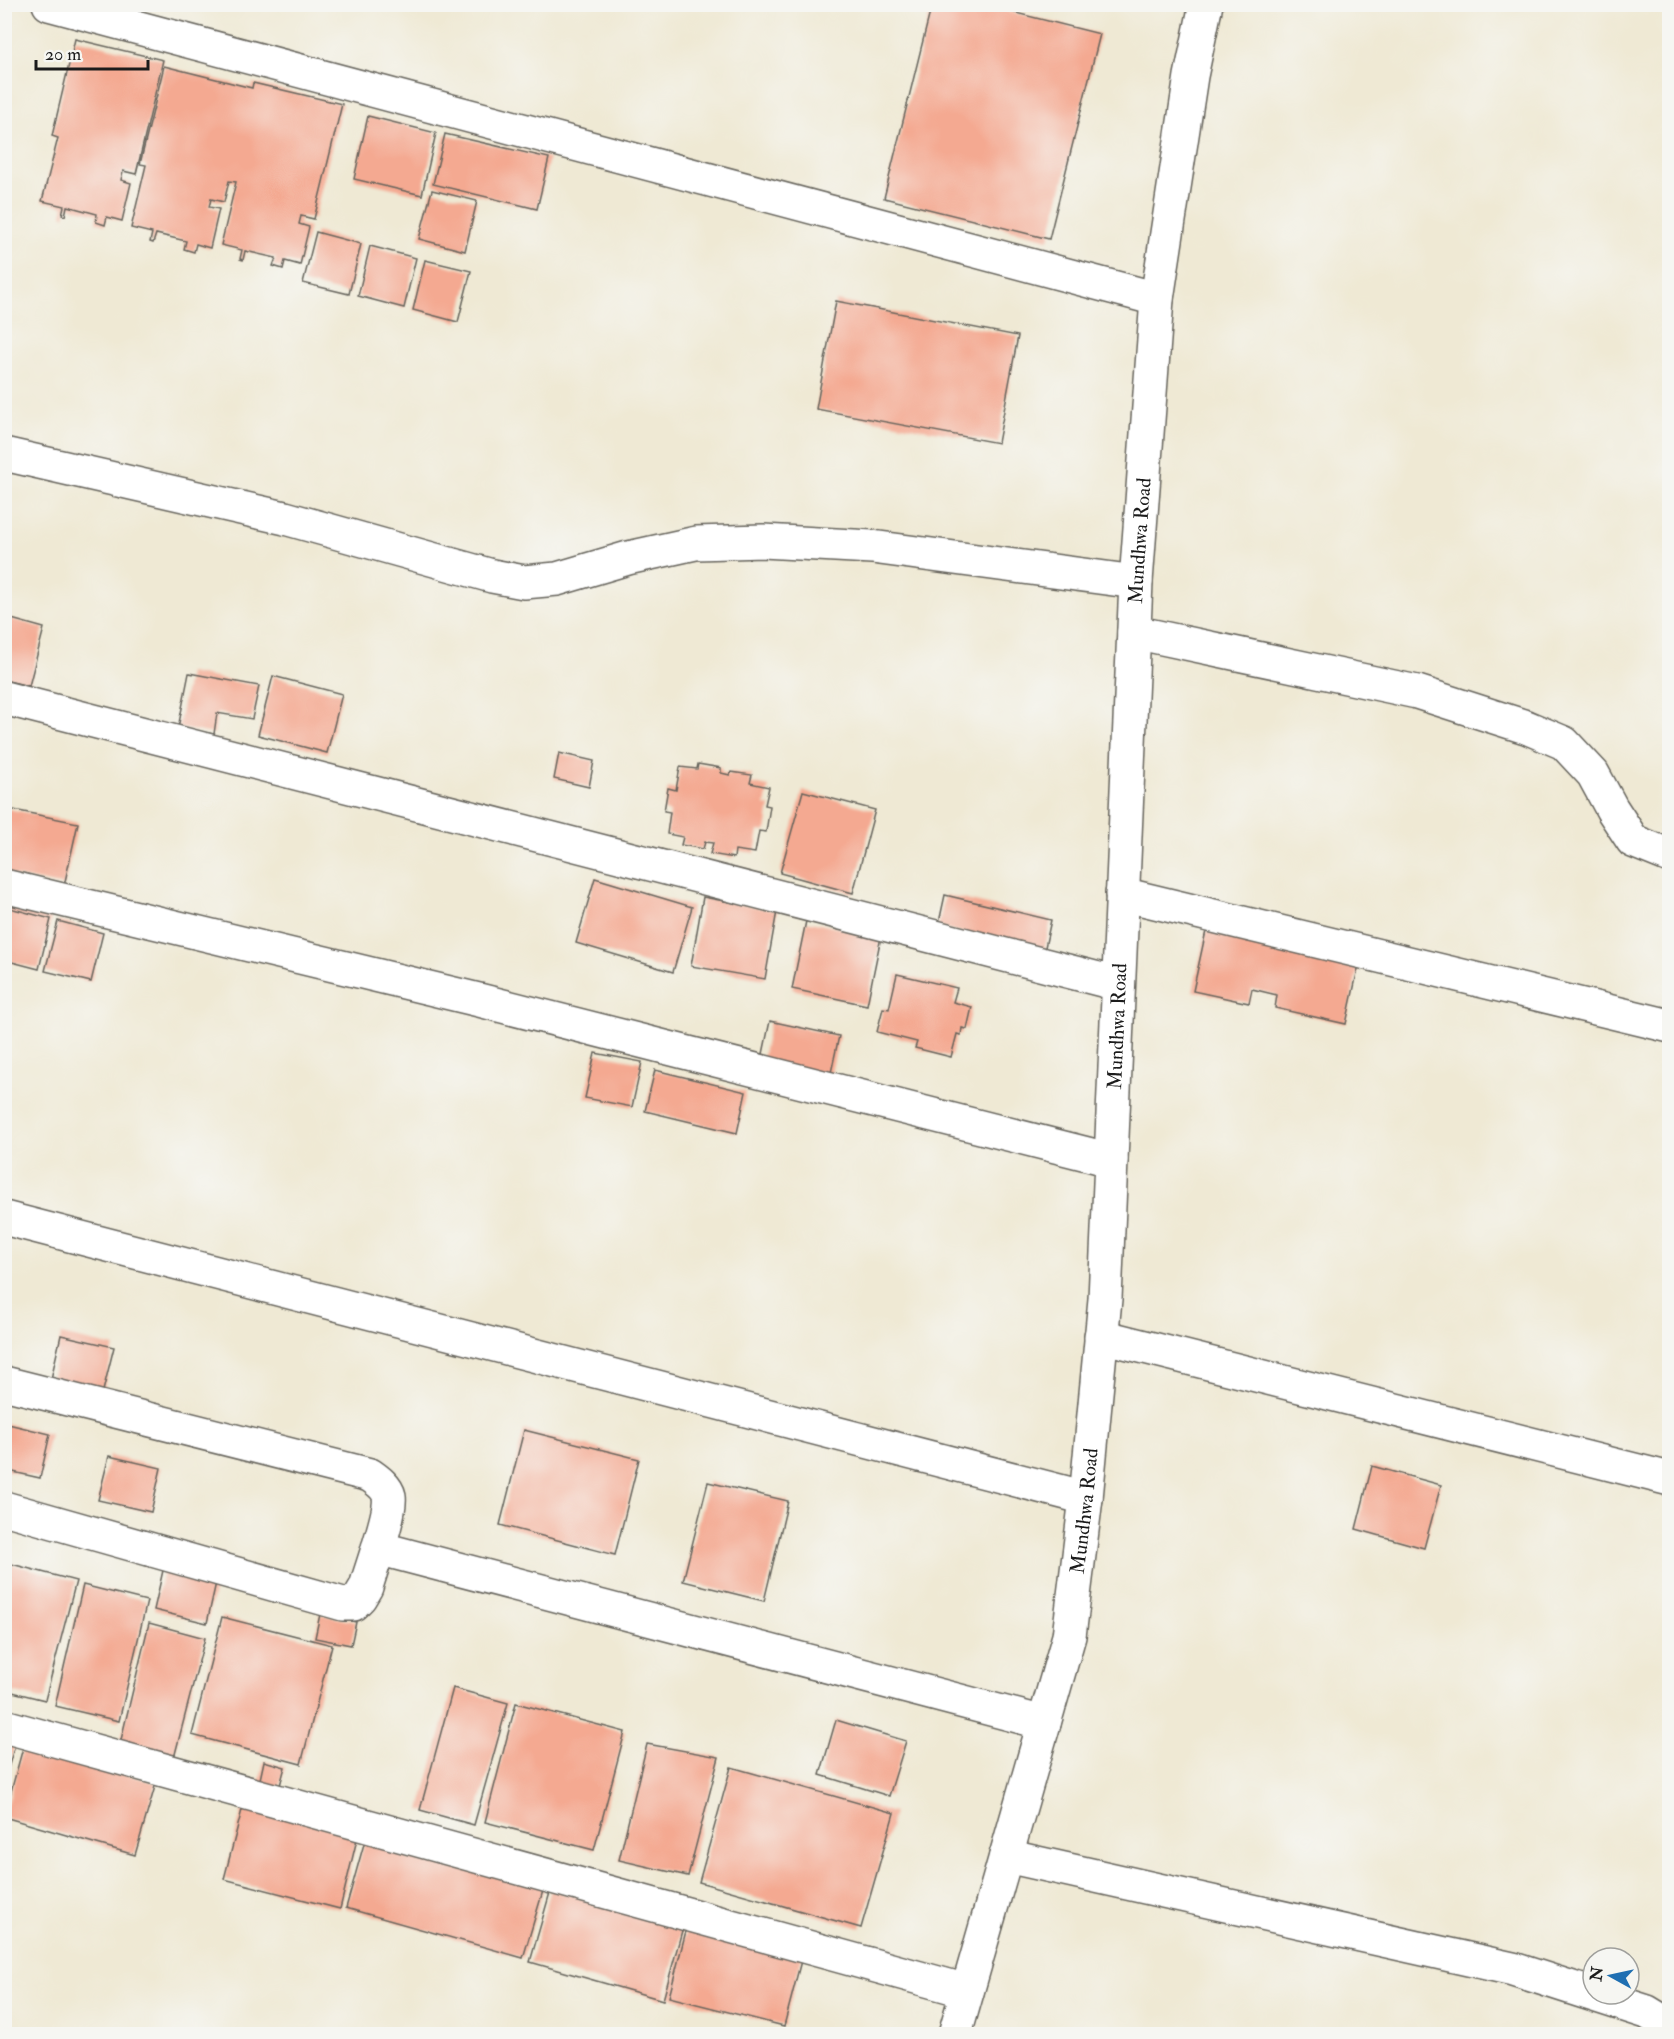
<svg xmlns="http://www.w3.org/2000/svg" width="1674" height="2039" font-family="'IM FELL Double Pica',serif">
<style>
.building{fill:#f4a991}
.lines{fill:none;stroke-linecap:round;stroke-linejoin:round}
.minor-casing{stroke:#66645c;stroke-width:36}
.major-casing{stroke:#66645c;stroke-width:36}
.minor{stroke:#fff;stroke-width:33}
.major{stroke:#fff;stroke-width:33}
.labels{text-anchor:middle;stroke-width:4.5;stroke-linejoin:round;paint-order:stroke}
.street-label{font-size:20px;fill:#1c1c1c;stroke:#f6f6f2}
</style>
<rect width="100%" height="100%" fill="#f6f6f2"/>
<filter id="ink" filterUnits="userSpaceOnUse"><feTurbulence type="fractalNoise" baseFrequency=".0167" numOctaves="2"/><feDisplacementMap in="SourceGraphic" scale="12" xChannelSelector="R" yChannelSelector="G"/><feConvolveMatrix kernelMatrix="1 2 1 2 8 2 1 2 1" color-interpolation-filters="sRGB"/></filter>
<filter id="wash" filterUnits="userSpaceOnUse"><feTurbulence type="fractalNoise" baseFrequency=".008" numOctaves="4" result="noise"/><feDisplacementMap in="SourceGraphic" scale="24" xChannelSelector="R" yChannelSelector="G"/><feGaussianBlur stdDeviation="1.35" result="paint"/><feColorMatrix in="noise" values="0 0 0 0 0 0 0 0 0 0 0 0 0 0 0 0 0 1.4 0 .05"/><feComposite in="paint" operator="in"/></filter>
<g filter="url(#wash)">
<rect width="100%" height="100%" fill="#efe9d4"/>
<g id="blocks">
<path class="building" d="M932,4H980L1100,34L1049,239L884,198Z
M75,39L163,60L136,174L123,171L121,180L131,183L122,221L107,217L105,225L96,222L97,214L67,206L65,216L62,215L64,206L42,201L58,138L52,136Z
M164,66L252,88L253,83L342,104L314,219L301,216L299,224L309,227L300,265L285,261L283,269L273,266L276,258L245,251L243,260L240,259L242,250L221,245L236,182L229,181L224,202L211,199L209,207L219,209L210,248L196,244L194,252L184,249L186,241L156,234L153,243L150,242L152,233L131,228L146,165L140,164Z
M368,116L436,133L422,195L354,179Z
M445,134L549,158L537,209L433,184Z
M432,190L477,201L465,251L419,239Z
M316,232L361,244L349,294L303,283Z
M370,246L416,258L404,308L358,296Z
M425,260L471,271L458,322L413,310Z
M836,301L1018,336L998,443L816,409Z
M8,618L44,628L29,686L4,680V630Z
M189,673L259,686L252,719L217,713L214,734L178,728Z
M273,676L342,694L327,753L258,735Z
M559,753L594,761L589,787L554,779Z
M698,764L721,768V773L730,775L731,772L752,775L750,783L769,787L765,805L770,806L766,832L759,831L755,853L735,850L734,858L710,854L713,843L705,842L703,849L681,845L683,837L667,834L670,812L664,811L668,788L676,790L680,767L697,769Z
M803,791L875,810L853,893L780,873Z
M4,808L78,823L64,886L4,874Z
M595,878L692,907L673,972L576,943Z
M945,895L1051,920L1044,952L938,927Z
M703,897L777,911L765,979L691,966Z
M6,907L51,919L39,969L4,960V914Z
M58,921L103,933L91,982L45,971Z
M806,921L881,937L867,1005L792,989Z
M1206,931L1359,964L1346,1024L1275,1008L1277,995L1252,989L1249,1003L1193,991Z
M897,974L957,988L953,1002L972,1007L967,1029L962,1028L961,1035L957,1034L951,1057L915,1048L917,1042L877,1032L883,1008L889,1009Z
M770,1021L839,1036L829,1082L760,1068Z
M595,1053L642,1062L632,1107L585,1098Z
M655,1070L746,1092L737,1133L645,1111Z
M61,1335L114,1347L103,1391L51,1379Z
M4,1423L50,1434L40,1478L4,1470Z
M524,1430L639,1459L615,1555L500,1525Z
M109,1456L161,1468L151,1512L98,1500Z
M1372,1466L1441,1485L1424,1548L1356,1529Z
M708,1482L788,1501L764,1601L683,1581Z
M4,1562L76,1581L45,1700L4,1690Z
M164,1566L217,1578L207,1623L154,1610Z
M83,1585L147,1601L119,1721L55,1706Z
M320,1614L356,1622L351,1645L315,1638Z
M222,1617L332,1645L301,1764L192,1735Z
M149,1623L205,1638L174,1758L120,1744Z
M453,1688L508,1703L474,1825L420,1810Z
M516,1703L625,1732L594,1850L485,1822Z
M836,1720L906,1741L889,1796L820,1775Z
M4,1742L15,1745L5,1778H4Z
M24,1744L156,1783L135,1855L4,1817Z
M647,1744L719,1757L688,1876L619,1860Z
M264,1761L285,1767L279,1789L259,1784Z
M731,1767L894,1813L861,1928L699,1882Z
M243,1806L358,1835L340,1909L224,1879Z
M367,1833L545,1884L523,1958L346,1908Z
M551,1889L683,1927L663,2000L530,1962Z
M688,1923L803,1953L784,2026L669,1997Z"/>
</g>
</g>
<g filter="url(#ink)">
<use href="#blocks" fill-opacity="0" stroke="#66645c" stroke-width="1.5"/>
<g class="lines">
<defs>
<path id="minor" d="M49,4L1157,299
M4,454L285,518L492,576L524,582L557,579L628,558L696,543L763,541L872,547L1136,582
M1134,632L1417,692L1526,727L1564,743L1593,774L1612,809L1633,841L1670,856
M4,698L1118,984
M4,886L479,1000L1111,1160
M1122,894L1670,1026
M4,1218L1086,1498
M1101,1336L1670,1479
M4,1383L370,1475C377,1480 387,1487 389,1496C392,1512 371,1569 366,1587L360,1597L353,1604H343L4,1508
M378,1548L1044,1723
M4,1726L967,1991
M1006,1856L1513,1969L1647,2012L1670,2026"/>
<g id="major">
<path id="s1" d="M955,2034L1069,1636L1086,1498L1105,1299L1136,582L1157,299L1191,76L1206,4"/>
</g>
</defs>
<use href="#minor" class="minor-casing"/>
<use href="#major" class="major-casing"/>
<use href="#minor" class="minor"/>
<use href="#major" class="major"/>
</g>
</g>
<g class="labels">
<g class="street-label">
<text dy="7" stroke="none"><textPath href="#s1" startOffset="1512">Mundhwa Road</textPath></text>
<text dy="7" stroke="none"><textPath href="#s1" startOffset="1026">Mundhwa Road</textPath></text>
<text dy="7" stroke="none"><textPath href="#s1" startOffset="540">Mundhwa Road</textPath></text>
</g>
</g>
<rect width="1674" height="2039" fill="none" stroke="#f6f6f2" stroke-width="24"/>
<g transform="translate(1611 1976) rotate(278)"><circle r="28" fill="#f6f6f2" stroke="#9f9f9c" stroke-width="1.5"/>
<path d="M0-4.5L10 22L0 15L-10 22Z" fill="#1f6fb2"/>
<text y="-9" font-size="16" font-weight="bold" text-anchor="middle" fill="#1c1c1c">N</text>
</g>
<path d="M36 60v9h112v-9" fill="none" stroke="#1c1c1c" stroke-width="3"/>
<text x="45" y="60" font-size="18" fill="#1c1c1c" stroke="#f6f6f2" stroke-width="4.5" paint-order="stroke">20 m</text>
</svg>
